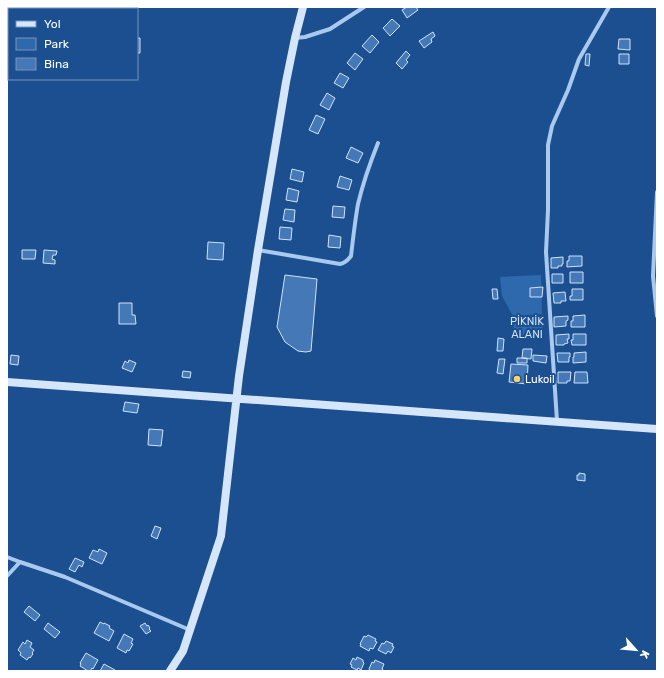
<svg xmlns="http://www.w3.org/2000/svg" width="664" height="678" font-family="Rubik,sans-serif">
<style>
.green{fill:#2e69ad}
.building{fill:#4478b7;stroke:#cfe3fa}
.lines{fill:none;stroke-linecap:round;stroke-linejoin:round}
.street{stroke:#a9c9ee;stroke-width:4}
.secondary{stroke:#d6e6fa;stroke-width:8}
.poi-dot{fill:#ffd166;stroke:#1b4f8f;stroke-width:1.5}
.labels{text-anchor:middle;stroke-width:4;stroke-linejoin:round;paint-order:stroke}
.park-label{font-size:11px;fill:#cfe3fa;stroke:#1b4f8f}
.poi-label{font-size:11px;fill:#fff;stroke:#1b4f8f;text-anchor:start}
</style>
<rect width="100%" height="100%" fill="#1b4f8f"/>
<path class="green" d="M541,275L542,314L513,316L502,296L500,277Z
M543,315L542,339H513L514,317Z"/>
<path class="building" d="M407,7H416L418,10L407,18L402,10Z
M392,19L400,26L390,36L383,28Z
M433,32L435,36L431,39L432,42L424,48L419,41Z
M372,35L379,42L370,53L362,46Z
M137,38H140V53H137Z
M619,39H630V50L618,49Z
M406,51L410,55L406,60L408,62L402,69L396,63Z
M355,53L363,59L355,70L347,63Z
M586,54H590L589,66L585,65Z
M619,54H629V64H619Z
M340,73L349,78L343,88L334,83Z
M327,93L335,98L329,110L320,105Z
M316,115L325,119L318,134L309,130Z
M351,147L363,153L358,163L346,158Z
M292,169L304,172L302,182L290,179Z
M340,176L352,180L349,190L337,187Z
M288,188L299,191L297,202L286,200Z
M333,206L345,207L344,218L332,217Z
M285,209L295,210L294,222L283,220Z
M280,227L292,228L291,240L279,239Z
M329,235L341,237L340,248L328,247Z
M208,242L224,243L223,260L207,259Z
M22,250H36L35,259H22Z
M44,250L57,251L56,255H53L52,259L55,260V264L43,263Z
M569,256H582V266L567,267V261H569Z
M563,257V264H562V266H558V268H551V258Z
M570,272H583V283H570Z
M552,274H563V283H552Z
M285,275L317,279L311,351L306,352L298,351L285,342L277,327Z
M543,287L542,297H530V288Z
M492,289H497L498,299H493Z
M572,289H583V300H570V296H572Z
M565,292L566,301H561V303H554L553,293Z
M119,303H132V315H135L136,324H119Z
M585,315V327H571V321H573V316Z
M568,316V320L566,321V326L554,327V317Z
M569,334V339H567L568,343L564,344V345H556V335Z
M573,334H586V345H572L571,340H573Z
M498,338L504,339L503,351H497Z
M523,349H532L531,359L522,358Z
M586,352V362L573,363V357H574V353Z
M557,353H570V357H569V362H558Z
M11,355L19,356L18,365L10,364Z
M533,355L547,356L546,363L533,361Z
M517,358H527V363H517Z
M499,359H505L503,374L497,373Z
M129,360L136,363L132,372L122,368L125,361L128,363Z
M511,364L528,365L527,384L509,382Z
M183,371L191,372L190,378L182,377Z
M558,372H571L570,381H567V383H558Z
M575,372H587L588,383H574Z
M125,402L139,404L137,413L123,411Z
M149,429L163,430L161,446L148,445Z
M579,473L585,474V481L577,480V475H579Z
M155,526L161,528L157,539L151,536Z
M99,549L107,553L102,564L89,558L93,550L98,552Z
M75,558L84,562L82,567L79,565L75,572L69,569Z
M29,606L40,615L35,621L24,612Z
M100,622L104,624V623L110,626L109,628L114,631L109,641L94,633Z
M48,623L60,632L55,638L44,629Z
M145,623L147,626L148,625L150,628L149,629L151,631L146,634L140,626Z
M124,634L133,639L131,643L133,644L129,651L127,650L126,653L117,648Z
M368,635L376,639L375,641L377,642L373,649L370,648L369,651L360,646L361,644H360L364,636L366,637Z
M27,640L32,643L30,647L34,650L32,653L33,654L30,658L29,657L27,660L20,655L21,653L18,650L23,642L25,644Z
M386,641L393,644L392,646L394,647L391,653L388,651L386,654L378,650L382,643L384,644Z
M86,653L98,660L93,669L92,668L90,671H88L80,666L81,664L80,663Z
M357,657L363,660V662L364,663L361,670L358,668L357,670L351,667L352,665L350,664L353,658L356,660Z
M375,660L384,664L382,669H383L382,671H370L369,669L372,662L374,663Z
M104,664L115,670L114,671H100Z"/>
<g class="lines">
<path class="street" d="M49,9V7
M7,18H9
M295,38L305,37L330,29L364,7
M657,192L653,276L657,316
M258,250L340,264C345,263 348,260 351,256C353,239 355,221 358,204C363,183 370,163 378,143
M557,421L546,252L548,210V145L552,126L568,90L579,59L609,7
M7,557L20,562L7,576
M20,562L65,577L190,630"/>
<path class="secondary" d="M7,382L657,429
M170,671L183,651L221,536L239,376L258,250L286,82L295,38L303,7"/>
</g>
<circle class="poi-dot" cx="517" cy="379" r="4"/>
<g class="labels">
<g class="park-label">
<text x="527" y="325">PİKNİK<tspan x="527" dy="13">ALANI</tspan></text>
</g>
<g class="poi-label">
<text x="525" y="383">Lukoil</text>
</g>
</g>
<rect width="664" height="678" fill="none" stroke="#ffffff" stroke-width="16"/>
<rect x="8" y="8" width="130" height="72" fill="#1b4f8f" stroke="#7695bc"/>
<rect x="16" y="21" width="20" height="6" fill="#d6e6fa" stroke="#7695bc"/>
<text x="44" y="28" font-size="12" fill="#ffffff">Yol</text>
<rect x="16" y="38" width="20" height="12" fill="#2e69ad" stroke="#7695bc"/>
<text x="44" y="48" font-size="12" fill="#ffffff">Park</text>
<rect x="16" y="58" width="20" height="12" fill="#4478b7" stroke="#7695bc"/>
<text x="44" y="68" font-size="12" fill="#ffffff">Bina</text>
<g transform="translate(636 650) rotate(117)" stroke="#1b4f8f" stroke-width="3" paint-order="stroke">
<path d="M0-3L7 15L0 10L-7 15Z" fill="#ffffff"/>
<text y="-6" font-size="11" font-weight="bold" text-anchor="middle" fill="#ffffff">K</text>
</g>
</svg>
